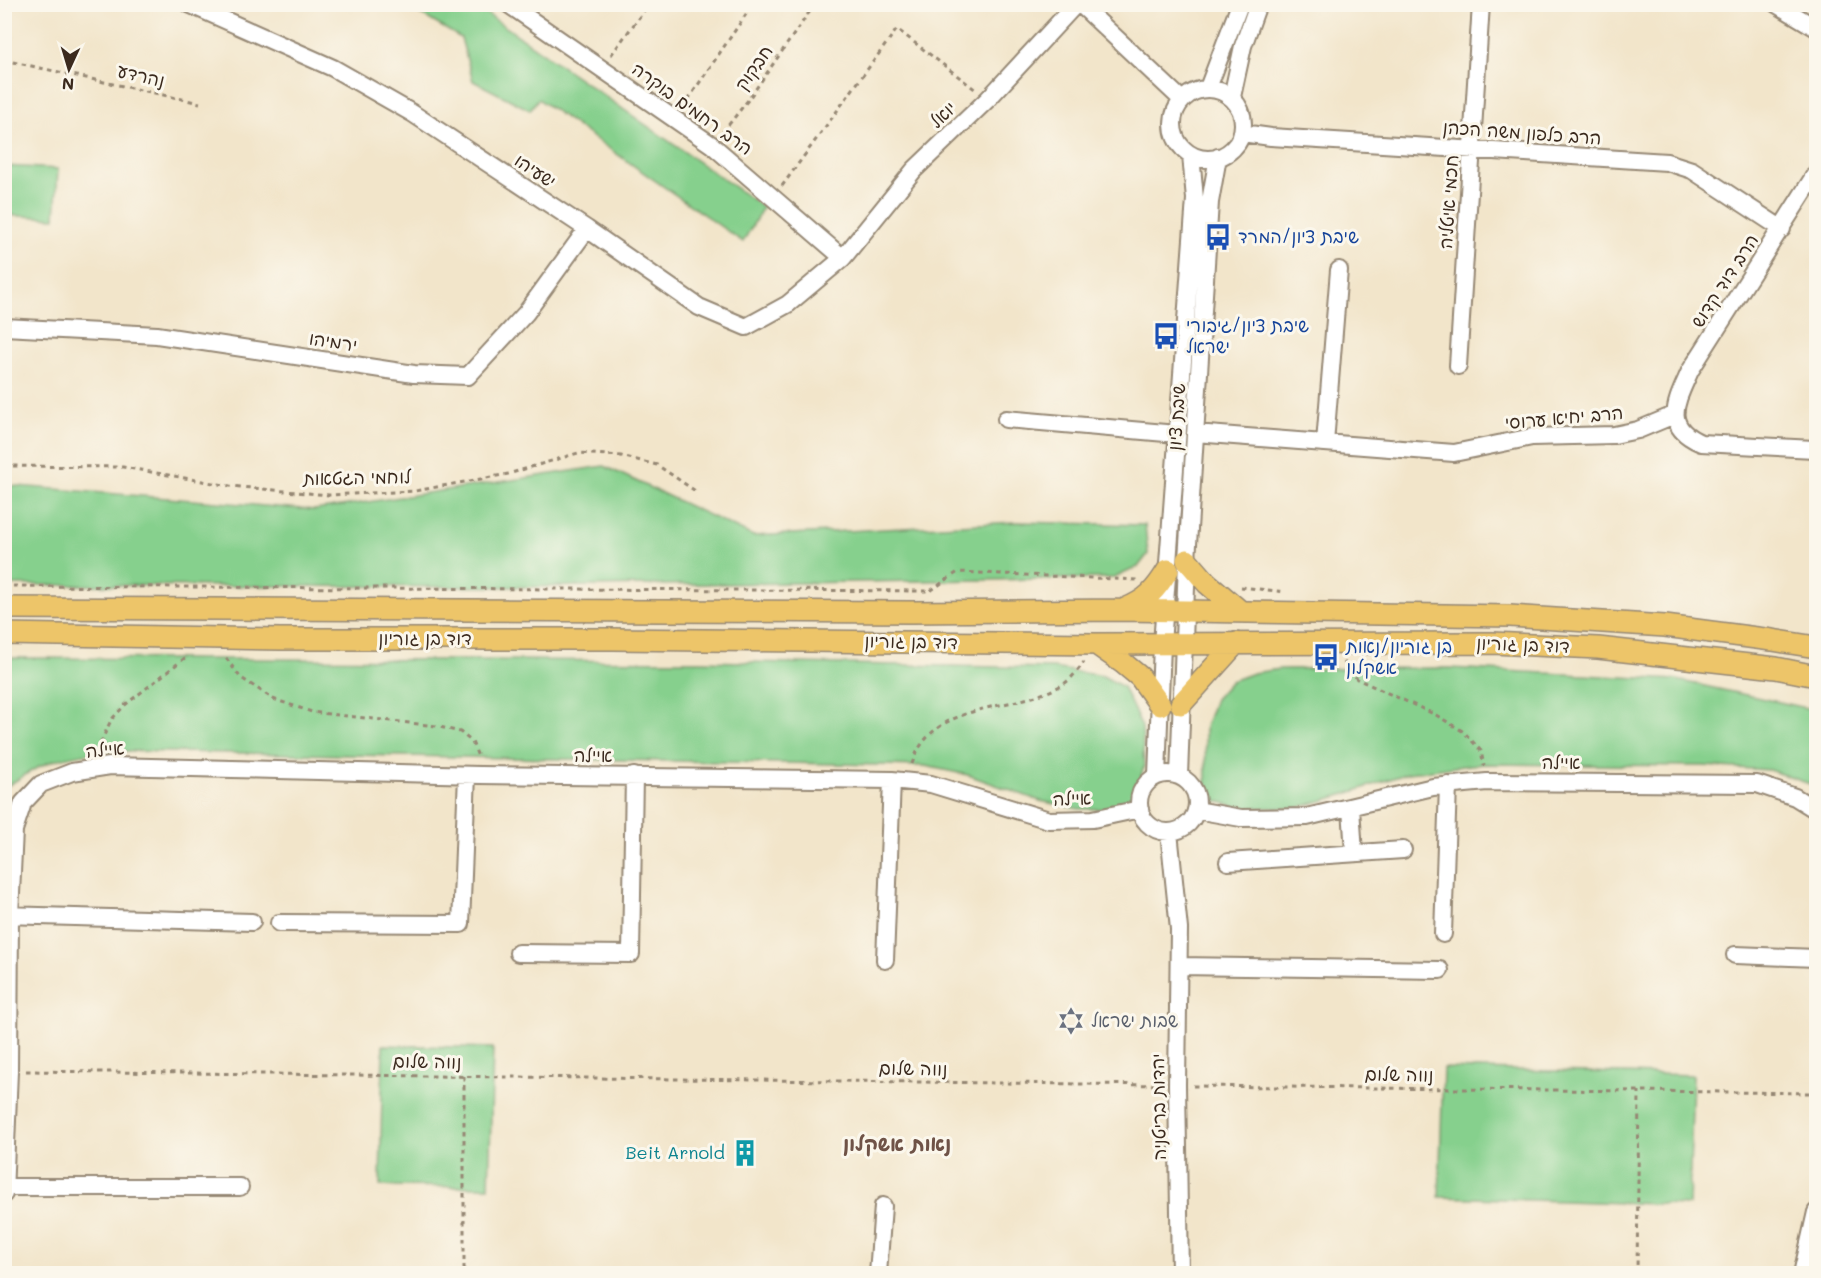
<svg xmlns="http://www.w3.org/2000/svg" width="1821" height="1278" font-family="Mali,'Playpen Sans Hebrew',sans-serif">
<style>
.green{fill:#86d08d;stroke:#607d56;stroke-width:1.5}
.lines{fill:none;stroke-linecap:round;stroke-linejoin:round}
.minor-casing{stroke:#968874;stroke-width:20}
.major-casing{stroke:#968874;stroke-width:24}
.path{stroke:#968874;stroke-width:3;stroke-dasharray:4.5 4.5;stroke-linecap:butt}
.minor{stroke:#fff;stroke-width:16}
.major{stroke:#edc569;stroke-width:21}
.labels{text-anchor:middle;stroke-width:6;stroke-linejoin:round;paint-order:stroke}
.street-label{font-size:18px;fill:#3b2a1e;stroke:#fbf7ec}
.transit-label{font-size:18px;fill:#164399;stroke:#fbf7ec;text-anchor:start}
.worship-label{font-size:18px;fill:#5b616d;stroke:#fbf7ec;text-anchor:start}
.culture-label{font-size:18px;fill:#0d838f;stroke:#fbf7ec;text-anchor:end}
.neighbourhood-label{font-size:20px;font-weight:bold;fill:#6f5347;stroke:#fbf7ec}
</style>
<rect width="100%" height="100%" fill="#fbf7ec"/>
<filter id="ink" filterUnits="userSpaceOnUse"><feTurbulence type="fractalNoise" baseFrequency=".0167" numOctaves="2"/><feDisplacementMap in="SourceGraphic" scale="12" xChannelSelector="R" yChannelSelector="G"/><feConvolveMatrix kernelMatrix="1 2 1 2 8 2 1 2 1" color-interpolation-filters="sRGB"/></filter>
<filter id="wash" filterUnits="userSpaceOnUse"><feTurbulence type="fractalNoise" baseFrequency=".008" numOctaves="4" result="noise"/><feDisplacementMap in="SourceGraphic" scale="24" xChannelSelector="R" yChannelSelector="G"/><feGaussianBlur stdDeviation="1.35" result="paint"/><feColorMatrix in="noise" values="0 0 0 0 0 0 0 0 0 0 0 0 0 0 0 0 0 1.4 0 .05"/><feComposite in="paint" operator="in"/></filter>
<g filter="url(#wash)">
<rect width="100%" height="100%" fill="#f2e5ca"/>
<path class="green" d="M405,5H474L480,9L763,207L743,242L538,99L530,110L473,81L461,38Z
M4,166L58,169L55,218L5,215Z
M604,466L753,536L1016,522L1145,525L1148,554L1138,567L1114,578L524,587L5,585V485L315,510Z
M5,658L698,661L1053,668L1103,676L1123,687L1142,727L1144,767L1134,800L1111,809H1079L1040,801L968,775L925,766L836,764L123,751C97,752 70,754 45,764C31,770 18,780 5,787Z
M1450,668L1677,680L1816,710V788L1810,784L1769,770L1703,766L1479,764L1408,773L1349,793L1297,808H1242L1216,801L1206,783L1205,727L1215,699L1231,681L1253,673L1280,669Z
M383,1045L493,1048L489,1187L380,1186Z
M1443,1068L1693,1075L1689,1205L1439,1197Z"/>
</g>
<g filter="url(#ink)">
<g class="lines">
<defs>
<path id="minor" d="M189,4L333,68L412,113L587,229L699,307L746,327L788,304L843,258L914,170L988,99L1076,4
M508,4L712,145L843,258
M1080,4L1182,100
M1776,4L1816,28
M1208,88L1240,4
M1173 124a35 35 0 1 1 70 0a35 35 0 1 1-70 0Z
M1232,97L1243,46L1258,4
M1242,133L1271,137L1667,162L1692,170L1782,229
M4,327L157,335L414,374L468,376L526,313L587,229
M1458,366L1481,4
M1006,419L1177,434
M1195,433L1454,453L1532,437L1614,435L1638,430L1674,415
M1325,443L1339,270
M1814,449L1701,443C1661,426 1677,401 1690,371L1816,173
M1139 803a29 29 0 1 1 58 0a29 29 0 1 1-58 0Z
M1157,776L1162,644L1195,199L1191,155
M1179,776L1187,560L1210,202L1218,157
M1351,808L1354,853
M1196,810L1241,818L1307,817L1433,787L1487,782L1757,784L1795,797L1816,810
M1169,832L1179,929L1177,1085L1180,1274
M1228,862L1403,850
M4,915L252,922
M279,923L461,924L467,775
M1443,934L1448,785
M518,953L631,954L634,776
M1735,955L1816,958
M885,960L892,780
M1179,966L1440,970
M5,1187H240
M4,1194L9,1071L10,915L14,830L23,803L41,784L72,772L110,766L480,775L892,780L931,784L1049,820L1093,819L1140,809
M878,1274L883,1206
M1802,1274L1816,1212"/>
<path id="major" d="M1187,560L1207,583L1241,612
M4,608L912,612L1122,610L1510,616L1665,626L1772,640L1816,647
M1125,609C1147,600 1156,590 1168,570
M4,634L281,639H612L1096,644L1493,643L1598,648L1776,668L1816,676
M1096,644L1123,663L1140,677L1160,705
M1181,704L1236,643"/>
</defs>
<use href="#minor" class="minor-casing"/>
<use href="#major" class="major-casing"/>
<path class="path" d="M611,55L649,4
M4,60L200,103
M683,107L753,4
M723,132L748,100L815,4
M782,186L897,29L976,90
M4,466L123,467L230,486L329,495L415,491L508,474L578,453L621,456L657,465L697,492
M4,586L930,591L958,572L1138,580
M1241,587L1285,592
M226,658L240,677L273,699L312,712L436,726L460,732L472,742L479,759
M1344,662L1357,679L1436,715L1464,732L1481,751L1484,766
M97,751L111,720L125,705L186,657
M912,764C934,697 1017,714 1065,683C1072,678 1079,669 1084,662
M26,1071L1162,1085
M464,1076V1274
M1193,1086L1816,1093
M1637,1274L1639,1091"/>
<use href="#minor" class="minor"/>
<use href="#major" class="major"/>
</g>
</g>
<defs>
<symbol id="bus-bare" viewBox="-9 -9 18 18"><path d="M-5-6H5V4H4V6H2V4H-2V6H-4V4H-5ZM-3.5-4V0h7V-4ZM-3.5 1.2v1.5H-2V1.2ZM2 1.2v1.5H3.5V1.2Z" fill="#1a4fb4" stroke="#fbf7ec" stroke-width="2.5" paint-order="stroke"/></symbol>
<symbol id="synagogue-bare" viewBox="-9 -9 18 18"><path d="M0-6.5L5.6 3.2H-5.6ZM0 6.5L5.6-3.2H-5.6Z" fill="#6b7280" stroke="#fbf7ec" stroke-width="2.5" paint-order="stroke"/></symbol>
<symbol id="building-bare" viewBox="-9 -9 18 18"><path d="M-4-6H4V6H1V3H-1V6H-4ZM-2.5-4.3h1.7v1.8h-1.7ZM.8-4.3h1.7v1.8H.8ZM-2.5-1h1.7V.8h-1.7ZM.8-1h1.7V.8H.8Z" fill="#0f9aa8" stroke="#fbf7ec" stroke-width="2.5" paint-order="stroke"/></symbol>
</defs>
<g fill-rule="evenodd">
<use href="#bus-bare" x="1199" y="218" width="38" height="38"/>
<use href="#bus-bare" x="1147" y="317" width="38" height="38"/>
<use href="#bus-bare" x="1307" y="638" width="38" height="38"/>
<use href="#synagogue-bare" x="1052" y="1002" width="38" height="38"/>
<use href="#building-bare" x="726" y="1134" width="38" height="38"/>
</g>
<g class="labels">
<g class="street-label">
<text transform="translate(754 68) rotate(-55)" y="6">חבקוק</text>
<text transform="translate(141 76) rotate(13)" y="6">נהרדע</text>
<text transform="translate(692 109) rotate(36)" y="6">הרב רחמים בוקרה</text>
<text transform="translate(943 115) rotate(-44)" y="6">יואל</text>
<text transform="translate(1522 133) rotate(4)" y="6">הרב כלפון משה הכהן</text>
<text transform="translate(535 171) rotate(34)" y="6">ישעיהו</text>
<text transform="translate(1449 202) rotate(-86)" y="6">חכמי איטליה</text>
<text transform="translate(1725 281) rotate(-57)" y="6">הרב דוד קדוש</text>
<text transform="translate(333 342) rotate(9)" y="6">ירמיהו</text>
<text transform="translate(1177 417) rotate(-86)" y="6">שיבת ציון</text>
<text transform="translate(1564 418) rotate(-5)" y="6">הרב יחיא ערוסי</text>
<text transform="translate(357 478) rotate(-1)" y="6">לוחמי הגטאות</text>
<text x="425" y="645">דוד בן גוריון</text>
<text transform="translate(911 642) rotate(1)" y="6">דוד בן גוריון</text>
<text transform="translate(1523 645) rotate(2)" y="6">דוד בן גוריון</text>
<text transform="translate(105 750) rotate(-5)" y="6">איילה</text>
<text x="593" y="762">איילה</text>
<text x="1561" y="769">איילה</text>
<text transform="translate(1072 799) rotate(-2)" y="6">איילה</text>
<text transform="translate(427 1062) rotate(1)" y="6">נווה שלום</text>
<text transform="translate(913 1069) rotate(1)" y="6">נווה שלום</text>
<text transform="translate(1399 1075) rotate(1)" y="6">נווה שלום</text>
<text transform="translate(1159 1107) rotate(-91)" y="6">יהדות בריטניה</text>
</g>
<g class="transit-label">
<text x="1238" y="243">שיבת ציון/המרד</text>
<text x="1186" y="332">שיבת ציון/גיבורי<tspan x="1186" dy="21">ישראל</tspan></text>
<text x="1346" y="653">בן גוריון/נאות<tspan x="1346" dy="21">אשקלון</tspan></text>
</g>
<g class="worship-label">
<text x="1091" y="1027">שבות ישראל</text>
</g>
<g class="culture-label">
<text x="725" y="1159">Beit Arnold</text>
</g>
<g class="neighbourhood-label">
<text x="897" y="1151">נאות אשקלון</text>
</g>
</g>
<rect width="1821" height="1278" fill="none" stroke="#fbf7ec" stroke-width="24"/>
<g transform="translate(69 69) rotate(184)" stroke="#fbf7ec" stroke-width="4.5" paint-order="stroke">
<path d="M0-4.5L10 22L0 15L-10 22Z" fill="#3b2a1e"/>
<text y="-9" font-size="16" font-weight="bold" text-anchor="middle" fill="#3b2a1e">N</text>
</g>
</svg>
